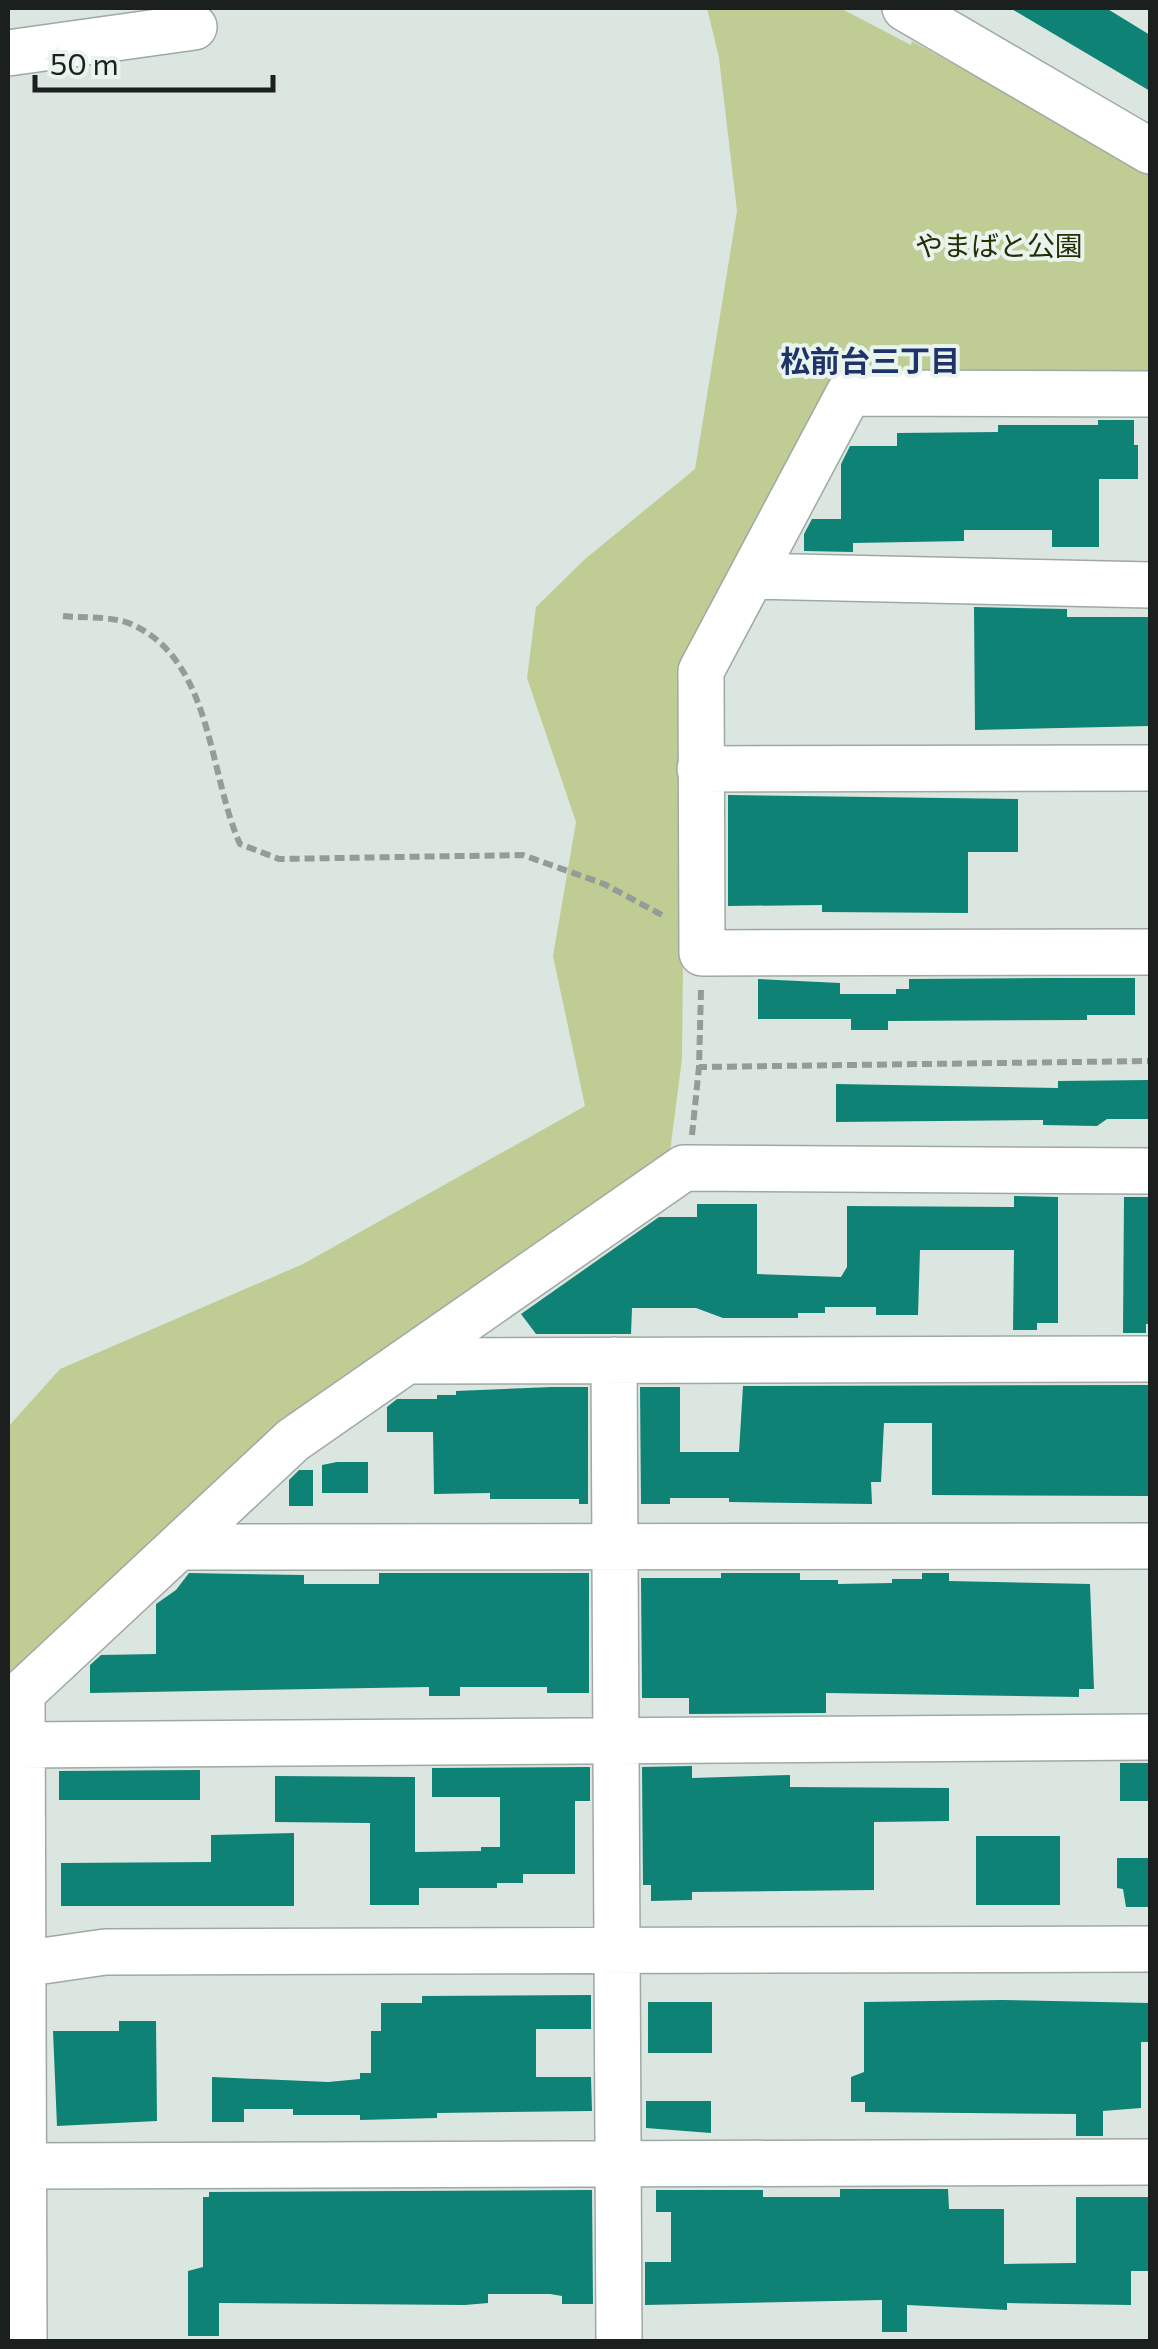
<svg xmlns="http://www.w3.org/2000/svg" width="1158" height="2349" font-family="Commissioner,'Noto Sans JP',sans-serif">
<style>
.green{fill:#bfcd94}
.building{fill:#0d8275}
.lines{fill:none;stroke-linecap:round;stroke-linejoin:round}
.minor-casing{stroke:#9fa9a3;stroke-width:48}
.path{stroke:#949c97;stroke-width:6;stroke-dasharray:10 5;stroke-linecap:butt}
.minor{stroke:#fff;stroke-width:45}
.labels{text-anchor:middle;stroke-width:8;stroke-linejoin:round;paint-order:stroke}
.park-label{font-size:28px;fill:#262e06;stroke:#e9f4ee}
.neighbourhood-label{font-size:30px;font-weight:bold;fill:#1e336a;stroke:#e9f4ee}
</style>
<rect width="100%" height="100%" fill="#dce6e0"/>
<path class="green" d="M707,8H840L911,45L912,41L1150,173V381L879,376L686,671L682,1059L669,1159L8,1687V1427L60,1369L303,1264L585,1106L553,956L576,822L527,678L536,607L585,559L695,469L737,211L719,58Z"/>
<path class="building" d="M1010,8H1106L1150,35V91Z
M1098,420H1134V445H1138V479H1099V547H1052V530H964V541L853,543V552L804,551V534L812,519H841V464L850,446H897V433L998,432V425H1098Z
M974,607L1067,609V617H1150V726L975,730Z
M728,795L1018,799V852H968V913L822,912V905L728,906Z
M1043,978H1135V1015H1087V1020L888,1021V1030H851V1019H758V979L840,983V994H896V989H909V979Z
M1150,1080V1119H1107L1097,1126L1043,1125V1120L836,1122V1084L1058,1088V1081Z
M1014,1196L1058,1197V1323H1037V1330H1013L1014,1250H920L918,1315H876V1307H825V1313H798V1318H723L696,1308H632L631,1334H536L521,1314L659,1217H697V1204H757V1274L841,1277L847,1267V1206L1014,1207Z
M1124,1197H1150V1324H1146V1333H1123Z
M1150,1385V1496L932,1495V1423H884L881,1482H871L872,1504L729,1502V1498H670V1504H641L640,1387H680V1452H739L743,1386Z
M552,1387H588V1504H579V1499H490V1493L434,1494L433,1432H387V1407L397,1399H437V1395H456V1391Z
M337,1462H368V1493H322V1465Z
M299,1470H313V1506H289V1480Z
M189,1573L304,1575V1584H379V1573H589V1693H547V1687H460V1696H429V1687L90,1693V1665L101,1655L156,1654V1604L176,1590Z
M721,1573H800V1580H838V1584L892,1583V1579H922V1573H949V1581L1090,1584L1094,1689H1079V1697L826,1693V1713L689,1714V1698H642L641,1578H721Z
M1120,1763H1150V1801H1120Z
M692,1766V1778L790,1775V1787L949,1788V1821L874,1822V1890L692,1892V1900L651,1901V1885H643L642,1767Z
M590,1767V1801H575V1874H523V1883H497V1888H419V1905H370V1823L275,1822V1776L415,1777V1852L481,1851V1847H500V1797H432V1768Z
M200,1770V1800H59V1771Z
M294,1833V1906H61V1863L211,1862V1835Z
M976,1836H1060V1905H976Z
M1117,1858H1150V1907H1126L1123,1889L1117,1888Z
M591,1995V2029H536V2077H591L592,2111L437,2113V2118L360,2120V2115H293V2109H244V2122H212V2077L328,2082L360,2079V2073H371V2031H381V2003H422V1996Z
M1002,2000L1150,2003V2042H1141V2108L1103,2111V2136H1076V2114L865,2112V2102H851V2077L864,2072V2002Z
M648,2002H712V2053H648Z
M119,2021H156L157,2121L57,2126L53,2031H119Z
M646,2101H711V2133L646,2128Z
M840,2189H948L949,2209H1004V2264L1076,2263V2197H1150L1149,2271H1131V2305L1007,2303V2310L907,2305V2332H882V2300L645,2305V2262H671V2212H656V2190H763V2197H840Z
M592,2190L593,2304H562V2296L550,2294H488V2303L465,2305L219,2303V2336H188V2271L203,2267V2197H209V2192Z"/>
<g class="lines">
<defs>
<path id="minor" d="M905,8L1150,151
M8,53L194,27
M1150,394L849,393L701,671L702,953L1150,952
M753,576L1150,585
M700,769L1150,768
M614,1360L619,2342
M408,1361L1150,1359
M179,1547L1150,1546
M21,1745L1150,1737
M8,1966L105,1952L1150,1949
M24,2166L1150,2162
M24,2342L22,1693L293,1440L684,1168L1150,1171"/>
</defs>
<use href="#minor" class="minor-casing"/>
<path class="path" d="M63,616C83,618 113,616 131,624C213,660 208,773 240,844L279,859L523,855L604,884L664,916
M701,990L699,1067L1150,1061
M692,1135L699,1067"/>
<use href="#minor" class="minor"/>
</g>
<g class="labels">
<g class="park-label">
<text x="999" y="256">やまばと公園</text>
</g>
<g class="neighbourhood-label">
<text x="870" y="372">松前台三丁目</text>
</g>
</g>
<rect width="1158" height="2349" fill="none" stroke="#1b1f1d" stroke-width="20"/>
<path d="M35 75v15h238v-15" fill="none" stroke="#1b1f1d" stroke-width="5"/>
<text x="50" y="75" font-size="30" fill="#1b1f1d" stroke="#e9f4ee" stroke-width="8" paint-order="stroke">50 m</text>
</svg>
